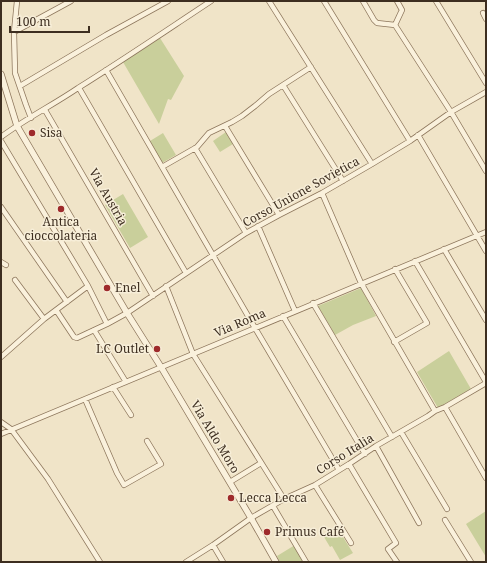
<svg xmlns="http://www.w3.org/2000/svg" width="487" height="563" font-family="'Noto Serif',serif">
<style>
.green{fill:#c9cf9b}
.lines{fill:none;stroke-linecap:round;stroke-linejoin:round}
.minor-casing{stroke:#8d765c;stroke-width:6}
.tertiary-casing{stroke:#8d765c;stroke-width:7}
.minor{stroke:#faf1dc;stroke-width:4.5}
.tertiary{stroke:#faf1dc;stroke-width:5.5}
.poi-dot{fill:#9e2a2b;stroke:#f7eed8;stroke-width:1.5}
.labels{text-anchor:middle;stroke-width:3;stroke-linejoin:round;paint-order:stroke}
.poi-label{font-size:12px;fill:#3d2e20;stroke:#f7eed8;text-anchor:start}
.street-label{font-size:12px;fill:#3d2e20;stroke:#f7eed8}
</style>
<rect width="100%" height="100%" fill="#f0e4c8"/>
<path class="green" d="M160,38L184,76L171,100L168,99L159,124L123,62Z
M226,132L233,144L220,152L213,141Z
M163,133L176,155L162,163L150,141Z
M123,194L148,237L130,248L105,205Z
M361,288L376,316L353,325L335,335L318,306Z
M449,351L471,389L438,408L417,372Z
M486,511V557L466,524Z
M338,529L353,553L340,560L332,546L330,547L324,537Z
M295,545L305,562H280L277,556Z"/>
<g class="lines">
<defs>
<path id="minor" d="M17,1L14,32L15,73L26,105L31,118
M269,1L372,164
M324,1L410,141
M363,1L374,20L377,23L395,25
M436,1L486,83
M483,13L486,19
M395,25L451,112L486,171
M395,25L402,10L397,1
M14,32L71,1
M106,70L255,328L339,470
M283,85L343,181
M20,86L106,35L168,1
M79,88L186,273
M45,110L153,296
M225,126L279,215
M418,135L486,251
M1,137C25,119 53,105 78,88C123,60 167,30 211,1
M1,141L88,286L107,324
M195,148L246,233
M162,167L197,147L209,133L232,122L242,116L255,106L269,94L311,67
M322,193L361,283L435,411
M1,207L67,302
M258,226L295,311
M444,249L486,320
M415,261L486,382
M1,262L6,265
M15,280L44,319
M166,286L193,354L284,499
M313,303L392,437
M56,310L74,337L77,338L107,324L127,313L246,233L279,215L322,193L372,164L410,141L451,112L486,92
M283,316L365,454
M94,330L126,382
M394,342L427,323L395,269
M1,357L44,319L88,286
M113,387L131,415
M85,399L117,473L124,485L161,464L147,441
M445,407L486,478
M1,422L11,429L48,479L100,562
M401,432L447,509
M1,434L486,232
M376,446L419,523
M349,464L396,543L388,549L397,562
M230,482L261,463
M315,485L351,543
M273,506L306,562
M445,520L471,562
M213,545L223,562
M186,562L213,545L251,518L284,499L315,485L349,464L376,446L428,416L435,411L445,407L486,383"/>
<path id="tertiary" d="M1,74L17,126L127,313L161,367L251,518L276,562"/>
</defs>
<use href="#minor" class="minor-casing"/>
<use href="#tertiary" class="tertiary-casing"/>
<use href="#minor" class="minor"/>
<use href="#tertiary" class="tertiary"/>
</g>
<g class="poi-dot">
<circle cx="32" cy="133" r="4"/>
<circle cx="61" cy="209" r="4"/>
<circle cx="107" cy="288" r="4"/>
<circle cx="157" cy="349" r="4"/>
<circle cx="231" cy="498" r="4"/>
<circle cx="267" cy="532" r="4"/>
</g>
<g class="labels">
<g class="poi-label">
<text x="40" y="137">Sisa</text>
<text x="61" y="226" text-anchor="middle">Antica<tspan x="61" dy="14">cioccolateria</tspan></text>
<text x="115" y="292">Enel</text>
<text x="149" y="353" text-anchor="end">LC Outlet</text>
<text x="239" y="502">Lecca Lecca</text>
<text x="275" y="536">Primus Café</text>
</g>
<g class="street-label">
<text transform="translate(301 192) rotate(-29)" y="4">Corso Unione Sovietica</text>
<text transform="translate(108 197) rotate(60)" y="4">Via Austria</text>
<text transform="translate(240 323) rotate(-23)" y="4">Via Roma</text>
<text transform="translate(215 437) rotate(59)" y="4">Via Aldo Moro</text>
<text transform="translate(345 454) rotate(-32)" y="4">Corso Italia</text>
</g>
</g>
<rect width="487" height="563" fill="none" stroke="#3d2e20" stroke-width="4"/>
<path d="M10 26v6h79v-6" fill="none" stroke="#3d2e20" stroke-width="2"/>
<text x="16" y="26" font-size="12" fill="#3d2e20" stroke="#f7eed8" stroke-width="3" paint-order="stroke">100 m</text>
</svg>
